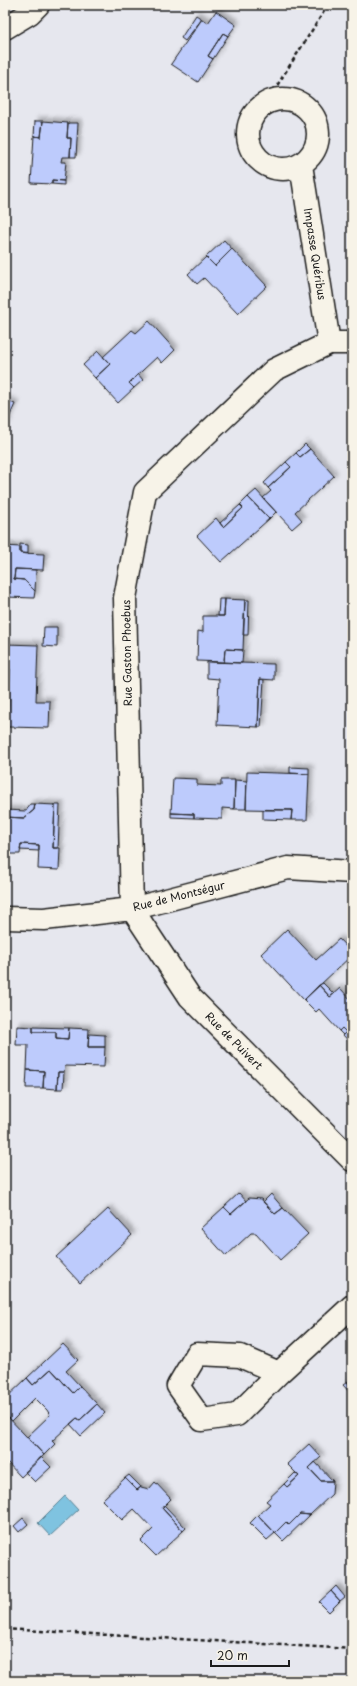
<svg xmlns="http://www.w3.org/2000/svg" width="357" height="1686" font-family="'Playpen Sans',sans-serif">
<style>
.water{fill:#7fc3e0;stroke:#578092}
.building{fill:#bdcbfc;stroke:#1c1c1c;filter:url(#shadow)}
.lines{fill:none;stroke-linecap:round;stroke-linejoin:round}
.minor-casing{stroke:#1c1c1c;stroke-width:25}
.path{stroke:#1c1c1c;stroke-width:2.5;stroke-dasharray:4 3;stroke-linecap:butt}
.minor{stroke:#f7f3e8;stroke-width:22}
.labels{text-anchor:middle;stroke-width:3.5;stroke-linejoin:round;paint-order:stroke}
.street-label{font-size:11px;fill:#1c1c1c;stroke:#f7f3e8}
</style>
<defs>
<filter id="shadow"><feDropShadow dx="3.5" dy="-3.5" stdDeviation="2" flood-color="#0004"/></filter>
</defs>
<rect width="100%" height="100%" fill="#e6e7ee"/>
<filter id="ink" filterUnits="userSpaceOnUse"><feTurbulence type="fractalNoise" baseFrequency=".025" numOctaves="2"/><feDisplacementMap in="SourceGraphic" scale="8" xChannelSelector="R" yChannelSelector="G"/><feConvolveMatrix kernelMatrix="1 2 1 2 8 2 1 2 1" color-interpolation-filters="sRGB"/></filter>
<g filter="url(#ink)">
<path class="water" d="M65,1496L78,1510L50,1536L38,1523Z"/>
<path class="building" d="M216,11L236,25L228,36L223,33L208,56L213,59L198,82L171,64L202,19L208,23Z
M196,15L202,19L185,41L181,38Z
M223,33L228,36L213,59L208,56Z
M35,121H43L41,137L34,136Z
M43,121L68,123L67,138H71L70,157H62L61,162H66L64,181L52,180V184L31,183L34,136L41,137Z
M68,123H78L76,157H70L71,138H67Z
M52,180L64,181V185L52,184Z
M224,240L232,249L215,266L206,257Z
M232,249L267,286L238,314L204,278L197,284L188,274L206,257L215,266Z
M149,321L175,350L162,363L157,357L129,383L134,388L118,403L95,378L110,364L103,357L132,330L136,333Z
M98,351L110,364L95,378L83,365Z
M138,374L143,380L134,388L129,383Z
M5,400L15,404L5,427Z
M305,444L310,449L300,457L296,453Z
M310,449L334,476L295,512L302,520L292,529L263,498L271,491L268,488L291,467L286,462L296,453L300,457Z
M286,462L291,467L268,488L264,483Z
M256,490L276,512L269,519L248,497Z
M248,497L269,519L221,562L197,536L216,518L223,527L243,508L240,505Z
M240,505L243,508L223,527L220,523Z
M20,544L28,545V554L20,553Z
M5,546L20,547V553L44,554L43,570L15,569L14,579L24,580L35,591L34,598L7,597Z
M15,569L36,570L35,591L24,580L14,579Z
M219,599H225L224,616H218Z
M225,599L245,600L243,650L225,649L224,662L197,661L198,631L203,632V616H224Z
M245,600H249L248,635H243Z
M44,627H57V647L43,646Z
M5,644L38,645L36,701H50L49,728L8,727L10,669H5Z
M225,649L243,650L242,663L224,662Z
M207,662L274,664V680L260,679L258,727L217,725L219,679L207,678Z
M260,679L264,680L261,727H258Z
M290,767L309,768V774L290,773Z
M247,772L309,774L307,820H291L292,810L246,809Z
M173,778L197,779V785L221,786V780H235L234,809L222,808V819L194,818V814L171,813Z
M235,780L247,781L246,809H234Z
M30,804H35L34,810L24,818L5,817V810L26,811Z
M35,804L55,805L53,848H60L59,870L38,869L39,845L21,844L20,854H5V817L24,818L34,810Z
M55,805H60L58,848H53Z
M263,810H292L291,820L263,819Z
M171,813L194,814V818L171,817Z
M21,844L39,845V851L20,850Z
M287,929L316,960L339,939L352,953V955L304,1000L261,954Z
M323,983L334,994L330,997L319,985Z
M319,985L330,997L340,988L352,1001V1045L343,1035L346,1032L342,1028L339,1031L319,1009L316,1012L304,1000Z
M17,1026L33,1027V1032H56V1038L68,1039L69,1028L89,1029L88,1047H105L104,1067L65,1066L64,1072H58L57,1089L43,1088L44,1071L27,1070L28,1045H16Z
M33,1027L69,1028L68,1039L56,1038V1032H33Z
M342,1028L346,1032L343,1035L339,1031Z
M89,1034L105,1035V1047H88Z
M27,1070L44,1071L43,1088H26Z
M58,1072H64L63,1089H57Z
M239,1193L246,1201L231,1214L224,1207Z
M271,1194L283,1208L275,1214L263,1202Z
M249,1198L261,1199L275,1214L283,1208L308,1234L280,1260L256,1233H251L226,1256L201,1228L224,1207L231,1214Z
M108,1209L132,1235L80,1283L56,1257Z
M63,1344L78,1360L66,1371L80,1386L73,1393L51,1369L33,1385L27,1378Z
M51,1369L73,1393L80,1386L97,1404L80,1420L77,1418L52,1441L55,1444L44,1455L27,1437L50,1415L47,1410L35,1398L12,1421L5,1414V1399L27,1378L33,1385Z
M352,1377V1387L347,1382Z
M347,1382L352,1387V1395L343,1385Z
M97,1404L105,1413L81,1436L70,1424L77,1418L80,1420Z
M5,1414L44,1455L21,1477L5,1460Z
M309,1444L321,1457L309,1468L321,1481H333L332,1494L310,1515L300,1514L289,1525L286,1522L275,1533L258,1515L270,1504L266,1501L284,1484L287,1487L299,1476L287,1464Z
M41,1457L51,1467L35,1482L25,1472Z
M315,1462L333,1481H321L309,1468Z
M295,1473L299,1476L287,1487L284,1484Z
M129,1475L141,1487L137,1490L125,1478Z
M125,1478L137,1490L141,1487L149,1489L155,1482L171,1499L162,1508L183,1531L156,1556L141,1541L153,1529L134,1509L122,1520L102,1500Z
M164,1505L186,1528L183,1531L162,1508Z
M300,1514L310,1515L283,1541L275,1533L286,1522L289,1525Z
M258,1515L275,1533L267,1540L250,1523Z
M23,1518L28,1524L19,1532L14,1526Z
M336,1586L345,1597L340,1601L331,1591Z
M331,1591L340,1601L329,1612L319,1602Z"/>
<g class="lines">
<defs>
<path id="minor" d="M5,28L30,13L38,5
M248 134a35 35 0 1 1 70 0a35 35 0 1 1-70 0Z
M301,165L329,343
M352,343H329L274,370L145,492L125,598L132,909L190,997L352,1160
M5,918L44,919L132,909L288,868L352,872
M279,1373L240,1356L197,1354L178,1386L202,1420L237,1415L279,1373L352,1306"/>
</defs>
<use href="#minor" class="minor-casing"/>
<path class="path" d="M266,103L328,5
M5,1629L352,1649"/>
<use href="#minor" class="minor"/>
</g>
</g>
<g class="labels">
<g class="street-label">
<text transform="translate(315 254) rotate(81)" y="4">Impasse Quéribus</text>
<text transform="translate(127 653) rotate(-91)" y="4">Rue Gaston Phoebus</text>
<text transform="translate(179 896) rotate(-14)" y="4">Rue de Montségur</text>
<text transform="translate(234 1041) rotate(45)" y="4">Rue de Puivert</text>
</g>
</g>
<rect width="357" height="1686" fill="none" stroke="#f7f3e8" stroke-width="20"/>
<rect x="10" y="10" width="337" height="1666" fill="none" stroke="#1c1c1c" stroke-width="1.5" filter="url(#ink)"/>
<path d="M211 1660v6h78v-6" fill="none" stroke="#1c1c1c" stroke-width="2"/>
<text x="217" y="1660" font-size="12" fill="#1c1c1c" stroke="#f7f3e8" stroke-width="3" paint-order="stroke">20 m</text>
</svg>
